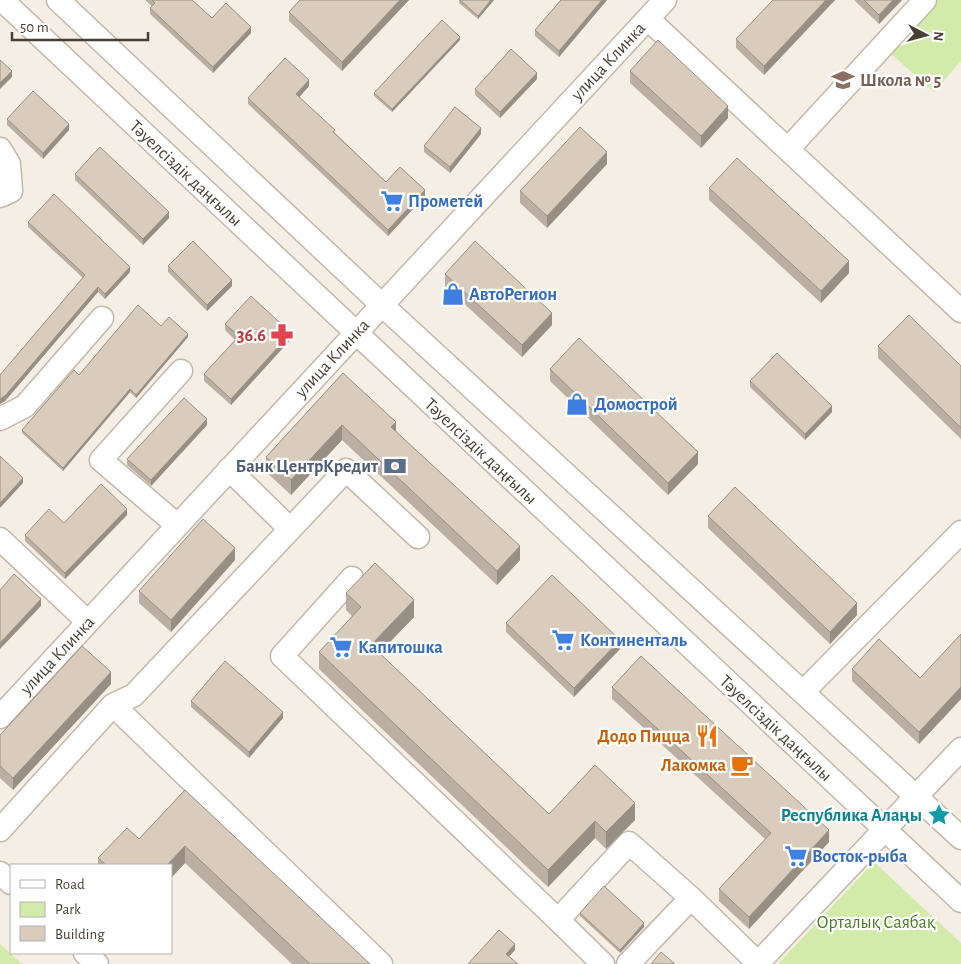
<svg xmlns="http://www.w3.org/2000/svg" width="961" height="964" font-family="'Alegreya Sans',sans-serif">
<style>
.green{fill:#d2ebab}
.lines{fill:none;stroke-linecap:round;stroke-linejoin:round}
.minor-casing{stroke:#c3b8aa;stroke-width:25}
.minor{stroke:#fff;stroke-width:22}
.wall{fill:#bbafa3}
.shaded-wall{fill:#988f84}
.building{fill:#d9ccbd;stroke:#988f84}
.labels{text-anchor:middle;stroke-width:4.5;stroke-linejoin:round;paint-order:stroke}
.street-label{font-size:18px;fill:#473e34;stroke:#fff}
.education-label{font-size:18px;font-weight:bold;fill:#785e54;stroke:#fff;text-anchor:start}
.shop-label{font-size:18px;font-weight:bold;fill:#366cbe;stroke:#fff;text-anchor:start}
.health-label{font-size:18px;font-weight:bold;fill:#be3a42;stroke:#fff;text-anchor:end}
.service-label{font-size:18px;font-weight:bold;fill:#4e5e75;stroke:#fff;text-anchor:end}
.food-label{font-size:18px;font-weight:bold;fill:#c56008;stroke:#fff;text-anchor:end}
.culture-label{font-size:18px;font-weight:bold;fill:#0d838f;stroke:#fff;text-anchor:end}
.park-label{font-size:18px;fill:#4b7c24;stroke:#fff}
</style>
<rect width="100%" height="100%" fill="#f4eee5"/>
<path class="green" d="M937,0H961V61L934,92L890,53Z
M874,862L961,943V964H778Z
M0,944L22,964H0Z"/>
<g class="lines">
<defs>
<path id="minor" d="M2,0L961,901
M58,0L382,305L961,838
M648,19L961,311
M0,149L9,164L11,191L0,196
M788,149L925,0
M0,419L25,406L102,318
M229,469L290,529
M177,525L101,460L181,371
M0,539L88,622
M352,578L282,656L558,920L629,843L691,898L628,964
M803,692L961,532
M113,705L134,695L346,470L418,537
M0,717L665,0
M0,830L113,705L381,964
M0,873L11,883
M691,898L758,963
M558,920L603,964
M85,953L97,964
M757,964L961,749"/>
</defs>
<use href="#minor" class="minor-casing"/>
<use href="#minor" class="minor"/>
</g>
<path class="wall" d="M145,0H192L212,18L251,33L213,73L150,14V8L152,6Z
M300,0H409L342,71L289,21V12Z
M459,0H494L478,19L459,3Z
M561,0H607L559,57L535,36V30Z
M773,0H835L764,75L736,48V39Z
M854,0H902L879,24Z
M460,40L392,112L374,96V93Z
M630,71L728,118L701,148L630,83Z
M537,79L500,118L475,95V89Z
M309,86L299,97L335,133L386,182L425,196L388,236L248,104V98Z
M7,119L69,130L43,159L7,125Z
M481,134L450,173L424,152V146Z
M607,164L547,228L520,203V191Z
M75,174L169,218L143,245L75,180Z
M709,188L849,273L821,303L709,200Z
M28,222L130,272L105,299L98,292L5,401L0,404V375L83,278L28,227Z
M168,266L232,286L207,311L168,272Z
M445,274L552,325L522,357L445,286Z
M225,324L291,339L231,405L204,381V374L235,340L225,330Z
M161,326L188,337L136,398L130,392L63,471L22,433V430L79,375Z
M878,346L961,366V439L878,358Z
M550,369L698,464L668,495L550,381Z
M343,373L396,431L520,560L497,585L342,440L291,495L266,472V457Z
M750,381L832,412L805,440L750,387Z
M207,425L151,486L127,465V459Z
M127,515L65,579L25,541V535L64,523Z
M708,516L857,615L830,644L708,528Z
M235,560L171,632L139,603V591Z
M346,593L414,617L379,653L549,814L635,820L606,849L595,838L548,887L319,669V652L352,616L346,610Z
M506,623L620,649L574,697L506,632Z
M961,634V699L919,744L852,681V669L920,678Z
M111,684L13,790L0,778V735Z
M612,687L829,842L749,929L719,901V889L765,839L612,699Z
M191,701L283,718L249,758L191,707Z
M185,790L370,964H292L185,863L171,878V865H98V858L139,839Z
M580,913L644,927L620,953L580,916Z"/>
<path class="shaded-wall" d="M400,0H409L342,71V62Z
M491,0H494L478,19V16Z
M602,0H607L559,57V51Z
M826,0H835L764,75V66Z
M893,0H902L879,24V15Z
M251,27V33L213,73V67Z
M460,37V40L392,112V109Z
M12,71V77L0,89V83Z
M537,73V79L500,118V112Z
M309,80V86L296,101V94Z
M728,106V118L701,148V136Z
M69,124V130L43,159V153Z
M481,128V134L450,173V167Z
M607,152V164L547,228V216Z
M425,190V196L388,236V230Z
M169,212V218L143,245V239Z
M849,261V273L821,303V291Z
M130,267V272L105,299V294Z
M232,280V286L207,311V305Z
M98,287V292L5,401L0,404V399Z
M552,313V325L522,357V345Z
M291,333V339L231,405V399Z
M188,334V337L136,398V395Z
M130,389V392L63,471V468Z
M832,406V412L805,440V434Z
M207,419V425L151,486V480Z
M396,422V436L391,427Z
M342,425V440L291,495V480Z
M698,452V464L668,495V483Z
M23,478V483L0,508V503Z
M127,509V515L65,579V573Z
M520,546V560L497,585V571Z
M235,548V560L171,632V620Z
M41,599V606L0,649V643Z
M414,600V617L371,662V645Z
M857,603V615L830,644V632Z
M620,640V649L574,697V688Z
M111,672V684L13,790V778Z
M961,687V699L919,744V732Z
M283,712V718L249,758V752Z
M635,803V820L606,849V832Z
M595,821V838L548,887V870Z
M829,830V842L749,929V917Z
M185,846V863L171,878V865H167Z
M644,923V927L620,953V950Z
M515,944V950L506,960V954Z"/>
<path class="building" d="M152,0H192L212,18L226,3L251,27L213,67L150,8L155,3Z
M300,0H400L342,62L289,12Z
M460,0H491L478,16Z
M561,0H602L559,51L535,30Z
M773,0H826L764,66L736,39Z
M864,0H893L879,15Z
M442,20L460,37L392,109L374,93Z
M658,40L728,106L701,136L630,71Z
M511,49L537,73L500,112L475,89Z
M285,58L309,80L296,94L335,130L333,132L386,182L400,167L425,190L388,230L248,98Z
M0,60L12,71L0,83Z
M33,91L69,124L43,153L7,119Z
M455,107L481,128L450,167L424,146Z
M580,127L607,152L547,216L520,191Z
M100,147L169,212L143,239L75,174Z
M737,158L849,261L821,291L709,188Z
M54,194L130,267L105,294L98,287L5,396L0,399V375L85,275L28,222Z
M193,241L232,280L207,305L168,266Z
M475,241L552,313L522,345L445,274Z
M251,296L291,333L231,399L204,374L239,336L225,324Z
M138,305L161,326L169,317L188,334L136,395L130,389L63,468L22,430L74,370L79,375Z
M909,315L961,366V428L878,346Z
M579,338L698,452L668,483L550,369Z
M777,353L832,406L805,434L750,381Z
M343,373L396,422L391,427L520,546L497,571L342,425L291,480L266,457Z
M184,398L207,419L151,480L127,459Z
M0,456L23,478L0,503Z
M101,484L127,509L65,573L25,535L49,509L64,523Z
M735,487L857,603L830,632L708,516Z
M203,519L235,548L171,620L139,591Z
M375,563L414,600L371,645L549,814L595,765L635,803L606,832L595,821L548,870L319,652L361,607L346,593Z
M14,574L41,599L0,643V590Z
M552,575L620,640L574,688L506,623Z
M961,634V687L919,732L852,669L879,639L920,678Z
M82,646L111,672L13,778L0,766V735Z
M641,656L829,830L749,917L719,889L771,833L612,687Z
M225,661L283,712L249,752L191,701Z
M185,790L370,964H310L185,846L167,865H106L98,858L127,828L139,839Z
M604,886L644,923L620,950L580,913Z
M499,930L515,944L506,954L518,964H468Z
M661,952L675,964H651Z"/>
<defs>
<symbol id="school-bare" viewBox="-9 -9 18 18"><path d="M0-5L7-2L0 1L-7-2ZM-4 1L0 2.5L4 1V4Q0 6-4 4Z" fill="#8d6e63" stroke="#fff" stroke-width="2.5" paint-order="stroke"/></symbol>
<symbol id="supermarket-bare" viewBox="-9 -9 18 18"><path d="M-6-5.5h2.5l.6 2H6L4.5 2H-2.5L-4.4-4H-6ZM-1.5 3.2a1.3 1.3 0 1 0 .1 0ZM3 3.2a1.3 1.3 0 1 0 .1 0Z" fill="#3f7fe0" stroke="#fff" stroke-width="2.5" paint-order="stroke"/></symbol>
<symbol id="shop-bare" viewBox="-9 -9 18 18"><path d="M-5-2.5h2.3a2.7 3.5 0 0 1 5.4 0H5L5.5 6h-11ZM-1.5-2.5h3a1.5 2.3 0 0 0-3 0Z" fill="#3f7fe0" stroke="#fff" stroke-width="2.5" paint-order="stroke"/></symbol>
<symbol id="pharmacy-bare" viewBox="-9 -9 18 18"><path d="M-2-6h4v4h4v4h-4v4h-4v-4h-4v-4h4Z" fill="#e0444e" stroke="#fff" stroke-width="2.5" paint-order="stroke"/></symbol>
<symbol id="bank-bare" viewBox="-9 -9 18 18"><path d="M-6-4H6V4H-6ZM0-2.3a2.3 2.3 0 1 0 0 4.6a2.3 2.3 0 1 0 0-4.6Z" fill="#5c6f8a" stroke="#fff" stroke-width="2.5" paint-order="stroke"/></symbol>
<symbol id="restaurant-bare" viewBox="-9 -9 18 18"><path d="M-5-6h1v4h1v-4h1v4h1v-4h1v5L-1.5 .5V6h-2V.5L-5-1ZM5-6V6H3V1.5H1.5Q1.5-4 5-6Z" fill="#e8710a" stroke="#fff" stroke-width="2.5" paint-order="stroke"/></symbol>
<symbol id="cafe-bare" viewBox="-9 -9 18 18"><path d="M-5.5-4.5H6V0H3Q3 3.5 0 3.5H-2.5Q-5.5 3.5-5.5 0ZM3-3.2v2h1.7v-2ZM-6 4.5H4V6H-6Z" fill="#e8710a" stroke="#fff" stroke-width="2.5" paint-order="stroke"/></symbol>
<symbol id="sight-bare" viewBox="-9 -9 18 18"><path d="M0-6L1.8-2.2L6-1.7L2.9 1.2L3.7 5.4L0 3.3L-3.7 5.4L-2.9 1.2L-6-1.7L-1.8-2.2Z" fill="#0f9aa8" stroke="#fff" stroke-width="2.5" paint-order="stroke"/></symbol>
</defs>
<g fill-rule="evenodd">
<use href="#school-bare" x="827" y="64" width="32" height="32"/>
<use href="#supermarket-bare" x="376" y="185" width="32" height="32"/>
<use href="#shop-bare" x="437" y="278" width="32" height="32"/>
<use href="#pharmacy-bare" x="266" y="319" width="32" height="32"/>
<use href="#shop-bare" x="561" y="388" width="32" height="32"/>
<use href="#bank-bare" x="379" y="450" width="32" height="32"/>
<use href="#supermarket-bare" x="547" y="624" width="32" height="32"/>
<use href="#supermarket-bare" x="325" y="631" width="32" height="32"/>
<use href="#restaurant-bare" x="691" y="720" width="32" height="32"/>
<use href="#cafe-bare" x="726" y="749" width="32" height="32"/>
<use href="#sight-bare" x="923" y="799" width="32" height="32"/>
<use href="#supermarket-bare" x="780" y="840" width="32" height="32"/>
</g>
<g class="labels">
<g class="street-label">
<text transform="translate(608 61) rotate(-47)" y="6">улица Клинка</text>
<text transform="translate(186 173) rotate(43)" y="6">Тәуелсіздік даңғылы</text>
<text transform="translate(332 358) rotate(-47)" y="6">улица Клинка</text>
<text transform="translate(481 451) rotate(43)" y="6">Тәуелсіздік даңғылы</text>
<text transform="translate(57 655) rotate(-47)" y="6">улица Клинка</text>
<text transform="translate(776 728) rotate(43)" y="6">Тәуелсіздік даңғылы</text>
</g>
<g class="education-label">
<text x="860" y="86">Школа № 5</text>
</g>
<g class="shop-label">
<text x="408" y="207">Прометей</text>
<text x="469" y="300">АвтоРегион</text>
<text x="594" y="410">Домострой</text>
<text x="580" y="646">Континенталь</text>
<text x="358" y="653">Капитошка</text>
<text x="812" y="862">Восток-рыба</text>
</g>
<g class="health-label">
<text x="266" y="341">36.6</text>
</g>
<g class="service-label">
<text x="378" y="472">Банк ЦентрКредит</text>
</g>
<g class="food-label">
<text x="690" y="742">Додо Пицца</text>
<text x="726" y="771">Лакомка</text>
</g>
<g class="culture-label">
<text x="922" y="821">Республика Алаңы</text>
</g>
<g class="park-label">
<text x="876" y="928">Орталық Саябақ</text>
</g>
</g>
<rect x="10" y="864" width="162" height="90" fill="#ffffff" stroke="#b5b2ae"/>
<rect x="20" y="880" width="25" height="8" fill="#ffffff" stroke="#b5b2ae"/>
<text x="55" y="889" font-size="15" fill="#473e34">Road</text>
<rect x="20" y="902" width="25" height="15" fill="#d2ebab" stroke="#b5b2ae"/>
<text x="55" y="914" font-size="15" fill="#473e34">Park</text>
<rect x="20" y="926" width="25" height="15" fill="#d9ccbd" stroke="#b5b2ae"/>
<text x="55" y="939" font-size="15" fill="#473e34">Building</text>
<g transform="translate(926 35) rotate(96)" stroke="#ffffff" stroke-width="4" paint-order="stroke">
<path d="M0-4L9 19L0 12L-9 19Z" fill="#473e34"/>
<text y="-8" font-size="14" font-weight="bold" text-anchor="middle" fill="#473e34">N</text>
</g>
<path d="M12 32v8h136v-8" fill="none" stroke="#473e34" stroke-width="2.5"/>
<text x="20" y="32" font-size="15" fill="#473e34" stroke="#ffffff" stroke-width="4" paint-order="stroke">50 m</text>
</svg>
